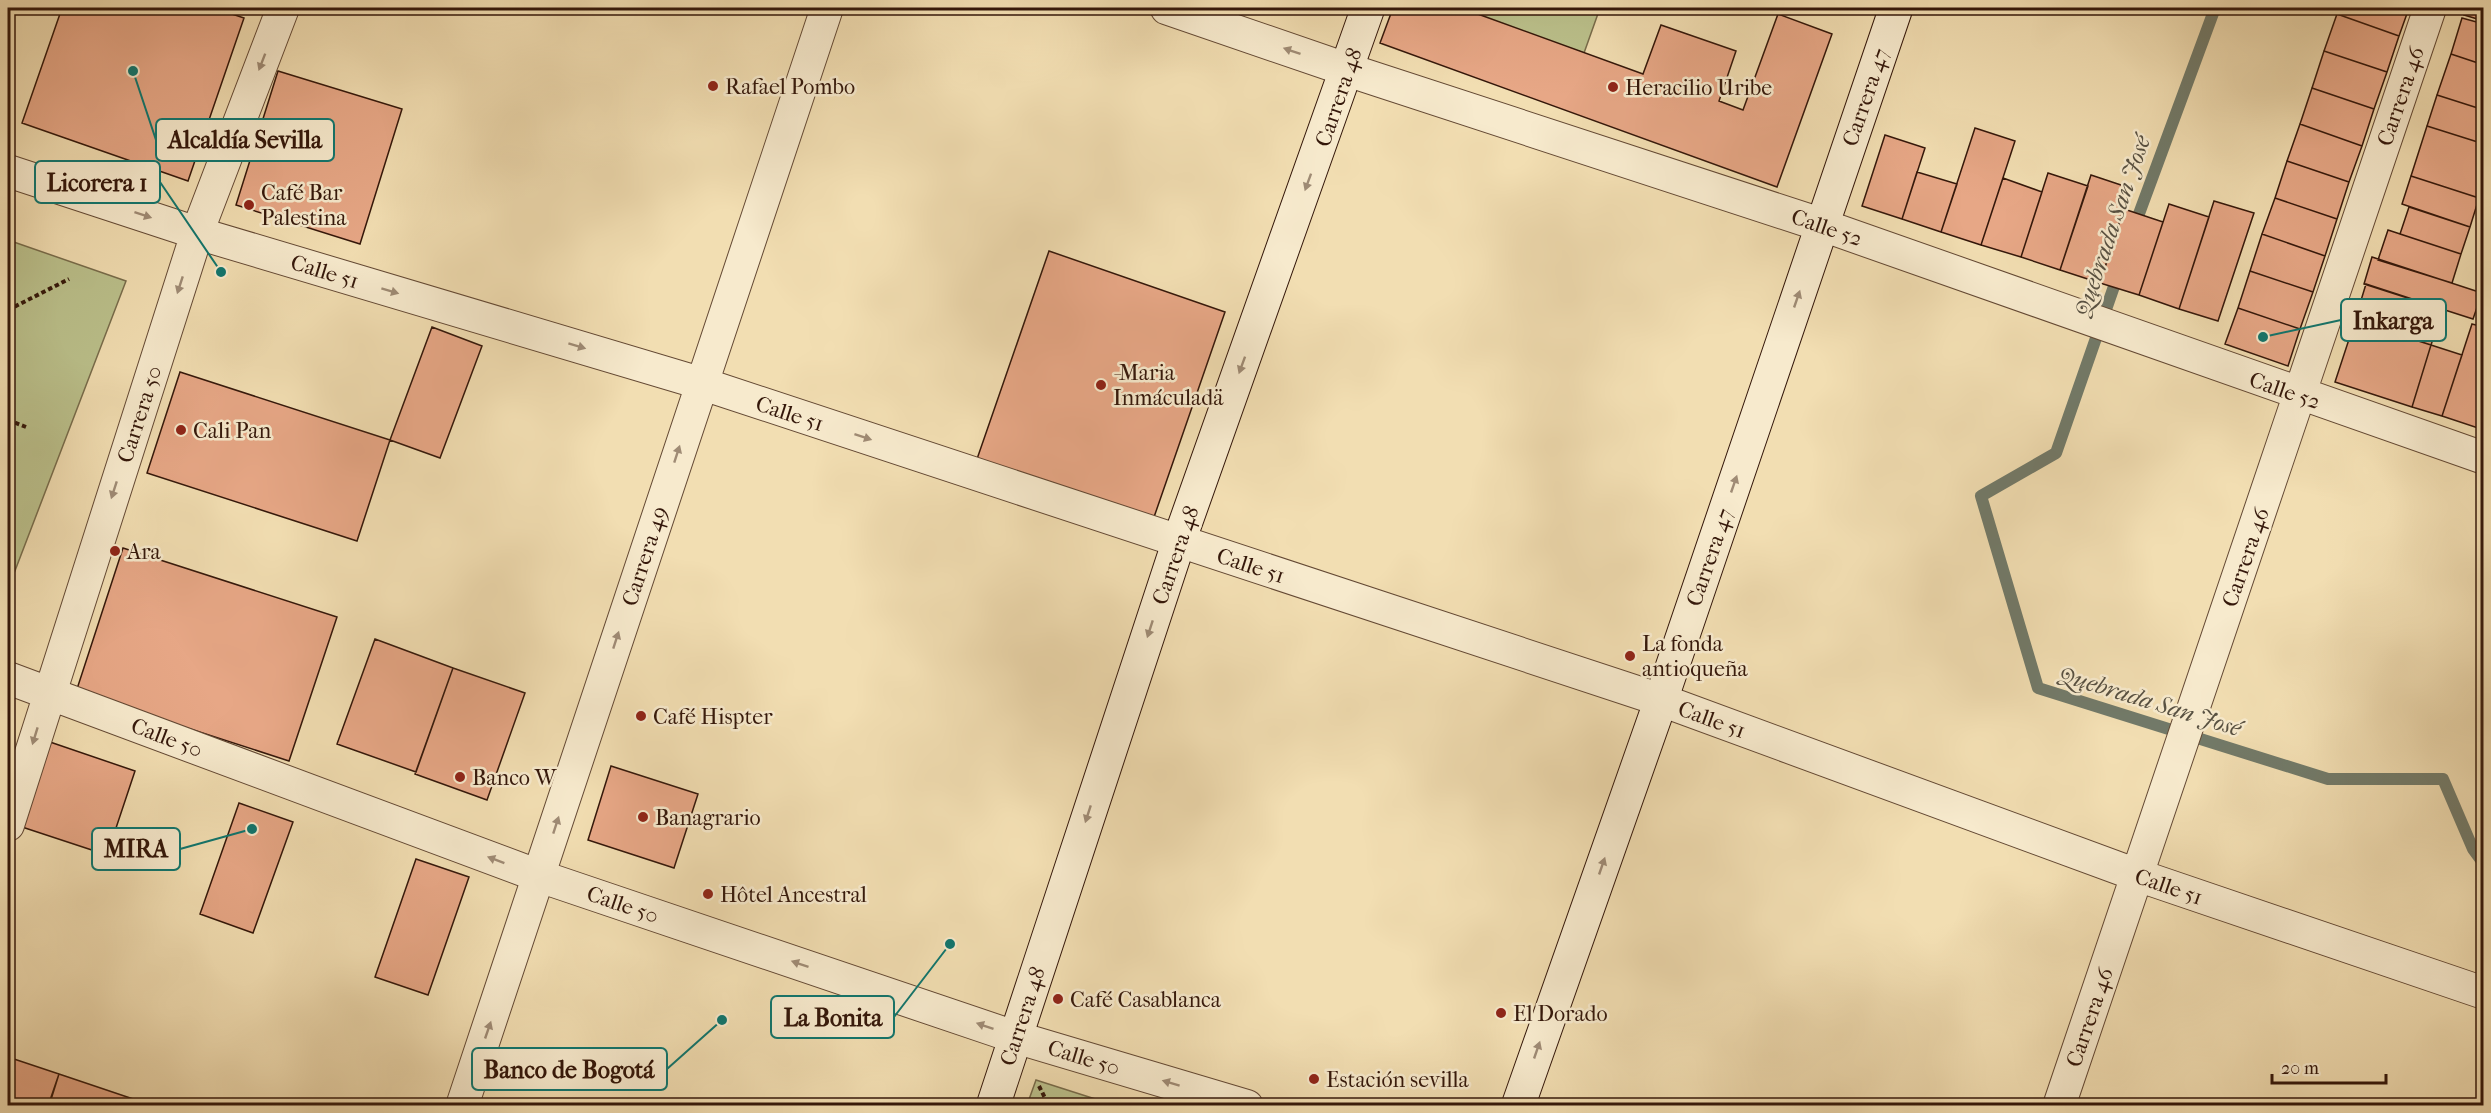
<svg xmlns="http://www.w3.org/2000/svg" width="2491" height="1113" font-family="'IM FELL French Canon',serif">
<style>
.green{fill:#bbc18c;stroke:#786c4b;stroke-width:1.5}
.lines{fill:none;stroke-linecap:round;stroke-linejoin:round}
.stream{stroke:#727a69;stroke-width:12}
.building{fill:#e7a786;stroke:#34170a;stroke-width:1.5}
.minor-casing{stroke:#644934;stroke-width:34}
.tertiary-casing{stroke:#644934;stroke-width:35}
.secondary-casing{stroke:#34170a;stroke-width:35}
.path{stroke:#34170a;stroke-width:4;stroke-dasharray:4.5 3;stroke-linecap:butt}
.minor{stroke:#f7eacd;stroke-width:32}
.tertiary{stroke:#f7eacd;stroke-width:33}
.secondary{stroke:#f7eacd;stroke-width:33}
.oneway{fill:#9f8b75}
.poi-dot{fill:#8f2418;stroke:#f7eacd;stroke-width:2}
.labels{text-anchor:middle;stroke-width:5;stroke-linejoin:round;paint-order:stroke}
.poi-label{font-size:22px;fill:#34170a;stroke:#f7eacd;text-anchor:start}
.street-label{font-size:22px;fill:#34170a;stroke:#f7eacd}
.water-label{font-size:24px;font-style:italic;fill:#585142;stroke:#f7eacd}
.leader{fill:none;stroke:#0f766e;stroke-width:2}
.callout-dot{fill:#0f766e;stroke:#f7eacd;stroke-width:2}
.callout{fill:#f7eacd;stroke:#0f766e;stroke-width:2}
.callout-label{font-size:24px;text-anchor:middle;font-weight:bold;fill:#34170a}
</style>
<rect width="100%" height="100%" fill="#f2deb2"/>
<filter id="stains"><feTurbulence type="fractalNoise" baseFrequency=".00333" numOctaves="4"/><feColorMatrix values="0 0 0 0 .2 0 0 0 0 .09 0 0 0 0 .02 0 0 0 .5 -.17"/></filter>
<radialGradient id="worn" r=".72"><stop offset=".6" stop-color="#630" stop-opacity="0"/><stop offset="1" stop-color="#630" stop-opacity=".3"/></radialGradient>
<path class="green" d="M1478,8H1600L1584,53L1475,16Z
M8,240L126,281L8,589Z
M1036,1080L1114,1105H1027Z"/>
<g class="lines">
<path class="stream" d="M2133,230L2215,8
M2119,272L2056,453L1981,496L2038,688L2328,779H2443L2473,849L2484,864"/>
</g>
<path class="building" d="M62,8H214L244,18L188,181L22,123Z
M1393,8H1477L1475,13L1643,74L1661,25L1736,51L1719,101L1743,110L1778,14L1832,34L1777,187L1380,43Z
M2339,8H2409L2399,36L2337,14Z
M2467,8H2484V21L2464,15Z
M2337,14L2399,36L2387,72L2324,51Z
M2462,18L2484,24V65L2451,54Z
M2324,51L2387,72L2374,109L2312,88Z
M2451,54L2484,65V110L2437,95Z
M278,71L402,109L360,244L236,205Z
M2312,88L2374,109L2362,146L2300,124Z
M2437,95L2484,110V144L2427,126Z
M2300,124L2362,146L2349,182L2287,161Z
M2427,126L2484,144V185L2479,198L2411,176Z
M1975,128L2015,141L1981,245L1941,232Z
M1885,135L1925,148L1902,219L1862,206Z
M2287,161L2349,182L2337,219L2275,198Z
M1917,172L1957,184L1941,232L1902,219Z
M2048,173L2088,186L2060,270L2021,257Z
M2091,175L2130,188L2100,283L2060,270Z
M2411,176L2479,198L2470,227L2402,204Z
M2003,178L2042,192L2021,257L1981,245Z
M2275,198L2337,219L2325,256L2262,234Z
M2214,201L2254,213L2218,321L2179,309Z
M2169,204L2209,217L2179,309L2139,295Z
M2409,207L2470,227L2461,254L2400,234Z
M2124,209L2163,222L2139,295L2100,283Z
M2388,230L2461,254L2452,283L2378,260Z
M2262,234L2325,256L2313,292L2250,271Z
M1049,251L1225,312L1153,520L977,459Z
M2372,257L2482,293L2473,319L2364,284Z
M2250,271L2313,292L2300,329L2238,308Z
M2366,284L2443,309L2431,345L2355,320Z
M2238,308L2300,329L2288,366L2225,344Z
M2355,321L2431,345L2412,407L2335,382Z
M2472,324L2484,327V430L2442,416Z
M432,327L482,346L440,458L390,440Z
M2431,345L2462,355L2442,416L2412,407Z
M180,372L390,440L357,541L147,473Z
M123,548L337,617L289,761L76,692Z
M375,639L453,668L416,772L337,744Z
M453,668L525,693L487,800L415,774Z
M50,742L135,771L107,855L22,827Z
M611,766L698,794L674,868L588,840Z
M239,803L293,822L253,933L200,914Z
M416,859L469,877L428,995L375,977Z
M8,1057L59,1074L49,1106H8Z
M59,1074L154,1106H48Z"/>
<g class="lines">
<defs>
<path id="minor" d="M8,171L197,233L700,383L1661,700L2137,875L2484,993
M1822,225L2484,458
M8,678L539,876L1015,1037L1247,1106
M8,825L197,233L283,8
M462,1106L827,8
M2059,1106L2430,8"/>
<path id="tertiary" d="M1167,8L1348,70L1822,225"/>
<path id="secondary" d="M993,1106L1179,541L1368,8
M1518,1106L1661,700L1896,8"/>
</defs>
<use href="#minor" class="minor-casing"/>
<use href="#tertiary" class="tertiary-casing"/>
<use href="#secondary" class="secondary-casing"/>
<path class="path" d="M8,310L69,279
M8,420L26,427
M1039,1086L1049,1106"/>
<use href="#minor" class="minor"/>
<use href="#tertiary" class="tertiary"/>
<use href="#secondary" class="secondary"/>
</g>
<defs><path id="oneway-solid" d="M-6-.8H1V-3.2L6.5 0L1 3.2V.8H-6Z" transform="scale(1.5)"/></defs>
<g class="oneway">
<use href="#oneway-solid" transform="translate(1292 51) rotate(-161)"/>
<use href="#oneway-solid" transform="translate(262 62) rotate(111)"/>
<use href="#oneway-solid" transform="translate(1308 182) rotate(110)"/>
<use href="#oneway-solid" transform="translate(143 215) rotate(18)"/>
<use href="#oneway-solid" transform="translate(180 285) rotate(108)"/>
<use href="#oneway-solid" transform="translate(390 291) rotate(17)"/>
<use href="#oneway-solid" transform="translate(1797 299) rotate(-71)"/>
<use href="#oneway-solid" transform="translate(577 346) rotate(17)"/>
<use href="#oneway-solid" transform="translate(1242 365) rotate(110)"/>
<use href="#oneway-solid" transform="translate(863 437) rotate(18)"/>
<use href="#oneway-solid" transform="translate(677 454) rotate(-72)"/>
<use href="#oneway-solid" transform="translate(1734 484) rotate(-71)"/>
<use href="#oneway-solid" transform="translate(114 490) rotate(108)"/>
<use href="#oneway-solid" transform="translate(1150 629) rotate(108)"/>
<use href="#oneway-solid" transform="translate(616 640) rotate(-72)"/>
<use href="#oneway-solid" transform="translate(35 736) rotate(107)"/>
<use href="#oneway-solid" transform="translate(1088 814) rotate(108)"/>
<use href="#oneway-solid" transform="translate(556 825) rotate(-72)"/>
<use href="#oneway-solid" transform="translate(496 860) rotate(-159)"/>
<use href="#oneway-solid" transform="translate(1602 866) rotate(-71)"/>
<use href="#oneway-solid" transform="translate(800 964) rotate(-161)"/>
<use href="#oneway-solid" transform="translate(985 1026) rotate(-161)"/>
<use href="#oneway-solid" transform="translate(488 1030) rotate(-71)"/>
<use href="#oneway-solid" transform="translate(1537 1050) rotate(-71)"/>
<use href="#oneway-solid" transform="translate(1171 1083) rotate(-163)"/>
</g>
<g class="poi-dot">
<circle cx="713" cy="86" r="6"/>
<circle cx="1613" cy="87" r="6"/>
<circle cx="249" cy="205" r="6"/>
<circle cx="1101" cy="385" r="6"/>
<circle cx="181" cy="430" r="6"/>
<circle cx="115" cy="551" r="6"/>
<circle cx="1630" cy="656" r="6"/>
<circle cx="641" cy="716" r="6"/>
<circle cx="460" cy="777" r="6"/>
<circle cx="643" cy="817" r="6"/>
<circle cx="708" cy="894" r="6"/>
<circle cx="1058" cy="999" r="6"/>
<circle cx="1501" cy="1013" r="6"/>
<circle cx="1314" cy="1079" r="6"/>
</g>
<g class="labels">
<g class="poi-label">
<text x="725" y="94">Rafael Pombo</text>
<text x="1625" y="95">Heracilio Uribe</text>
<text x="261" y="200">Café Bar<tspan x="261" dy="25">Palestina</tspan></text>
<text x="1113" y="380">-Maria<tspan x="1113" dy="25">Inmáculadä</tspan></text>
<text x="193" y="438">Cali Pan</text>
<text x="127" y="559">Ara</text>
<text x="1642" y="651">La fonda<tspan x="1642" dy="25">antioqueña</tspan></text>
<text x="653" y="724">Café Hispter</text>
<text x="472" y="785">Banco W</text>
<text x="655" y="825">Banagrario</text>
<text x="720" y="902">Hôtel Ancestral</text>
<text x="1070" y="1007">Café Casablanca</text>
<text x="1513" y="1021">El Dorado</text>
<text x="1326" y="1087">Estación sevilla</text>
</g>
<g class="street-label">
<text transform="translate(2400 96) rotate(-71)" y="8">Carrera 46</text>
<text transform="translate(1338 97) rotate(-71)" y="8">Carrera 48</text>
<text transform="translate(1865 97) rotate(-71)" y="8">Carrera 47</text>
<text transform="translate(1827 227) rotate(19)" y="8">Calle 52</text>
<text transform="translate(325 271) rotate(17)" y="8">Calle 51</text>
<text transform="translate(2285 390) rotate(19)" y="8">Calle 52</text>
<text transform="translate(790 413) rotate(18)" y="8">Calle 51</text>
<text transform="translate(139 414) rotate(-72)" y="8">Carrera 50</text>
<text transform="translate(1175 555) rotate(-71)" y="8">Carrera 48</text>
<text transform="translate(644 556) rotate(-72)" y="8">Carrera 49</text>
<text transform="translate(1709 557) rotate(-71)" y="8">Carrera 47</text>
<text transform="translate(2245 557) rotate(-71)" y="8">Carrera 46</text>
<text transform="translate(1251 565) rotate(18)" y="8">Calle 51</text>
<text transform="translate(1712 719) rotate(20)" y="8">Calle 51</text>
<text transform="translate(167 737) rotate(21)" y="8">Calle 50</text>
<text transform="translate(2169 886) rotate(19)" y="8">Calle 51</text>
<text transform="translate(623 904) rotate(19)" y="8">Calle 50</text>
<text transform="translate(1022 1016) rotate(-72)" y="8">Carrera 48</text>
<text transform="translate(2089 1017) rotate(-71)" y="8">Carrera 46</text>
<text transform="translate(1084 1057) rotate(17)" y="8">Calle 50</text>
</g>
<g class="water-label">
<text transform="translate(2112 226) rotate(-71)" y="8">Quebrada San José</text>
<text transform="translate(2150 701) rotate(17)" y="8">Quebrada San José</text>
</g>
</g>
<path class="leader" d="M133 71L156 140M221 272L160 182M2263 337L2341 320M252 829L180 849M950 944L894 1017M722 1020L667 1069"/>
<g class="callout-dot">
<circle cx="133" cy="71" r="6"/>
<circle cx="221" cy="272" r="6"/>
<circle cx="2263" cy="337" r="6"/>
<circle cx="252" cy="829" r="6"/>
<circle cx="950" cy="944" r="6"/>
<circle cx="722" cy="1020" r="6"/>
</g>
<g class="callout">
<rect x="156" y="119" width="178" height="42" rx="6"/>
<rect x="35" y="161" width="125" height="42" rx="6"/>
<rect x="2341" y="299" width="105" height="42" rx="6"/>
<rect x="92" y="828" width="88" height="42" rx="6"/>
<rect x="771" y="996" width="123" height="42" rx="6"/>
<rect x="472" y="1048" width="195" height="42" rx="6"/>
</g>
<g class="callout-label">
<text x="245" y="148">Alcaldía Sevilla</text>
<text x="97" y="191">Licorera 1</text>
<text x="2393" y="329">Inkarga</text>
<text x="136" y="857">MIRA</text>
<text x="833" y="1026">La Bonita</text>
<text x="569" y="1078">Banco de Bogotá</text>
</g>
<rect width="2491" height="1113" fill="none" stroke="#f2deb2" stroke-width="30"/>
<rect x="9" y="9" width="2473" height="1095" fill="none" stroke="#34170a" stroke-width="3"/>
<rect x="15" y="15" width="2461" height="1083" fill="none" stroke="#34170a" stroke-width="1.5"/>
<path d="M2272 1074v9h114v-9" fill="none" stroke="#34170a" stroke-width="3"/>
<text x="2281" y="1074" font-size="18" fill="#34170a" stroke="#f7eacd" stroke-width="4.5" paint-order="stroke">20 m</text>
<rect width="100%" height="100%" filter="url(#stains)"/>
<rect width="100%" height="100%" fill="url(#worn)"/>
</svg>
